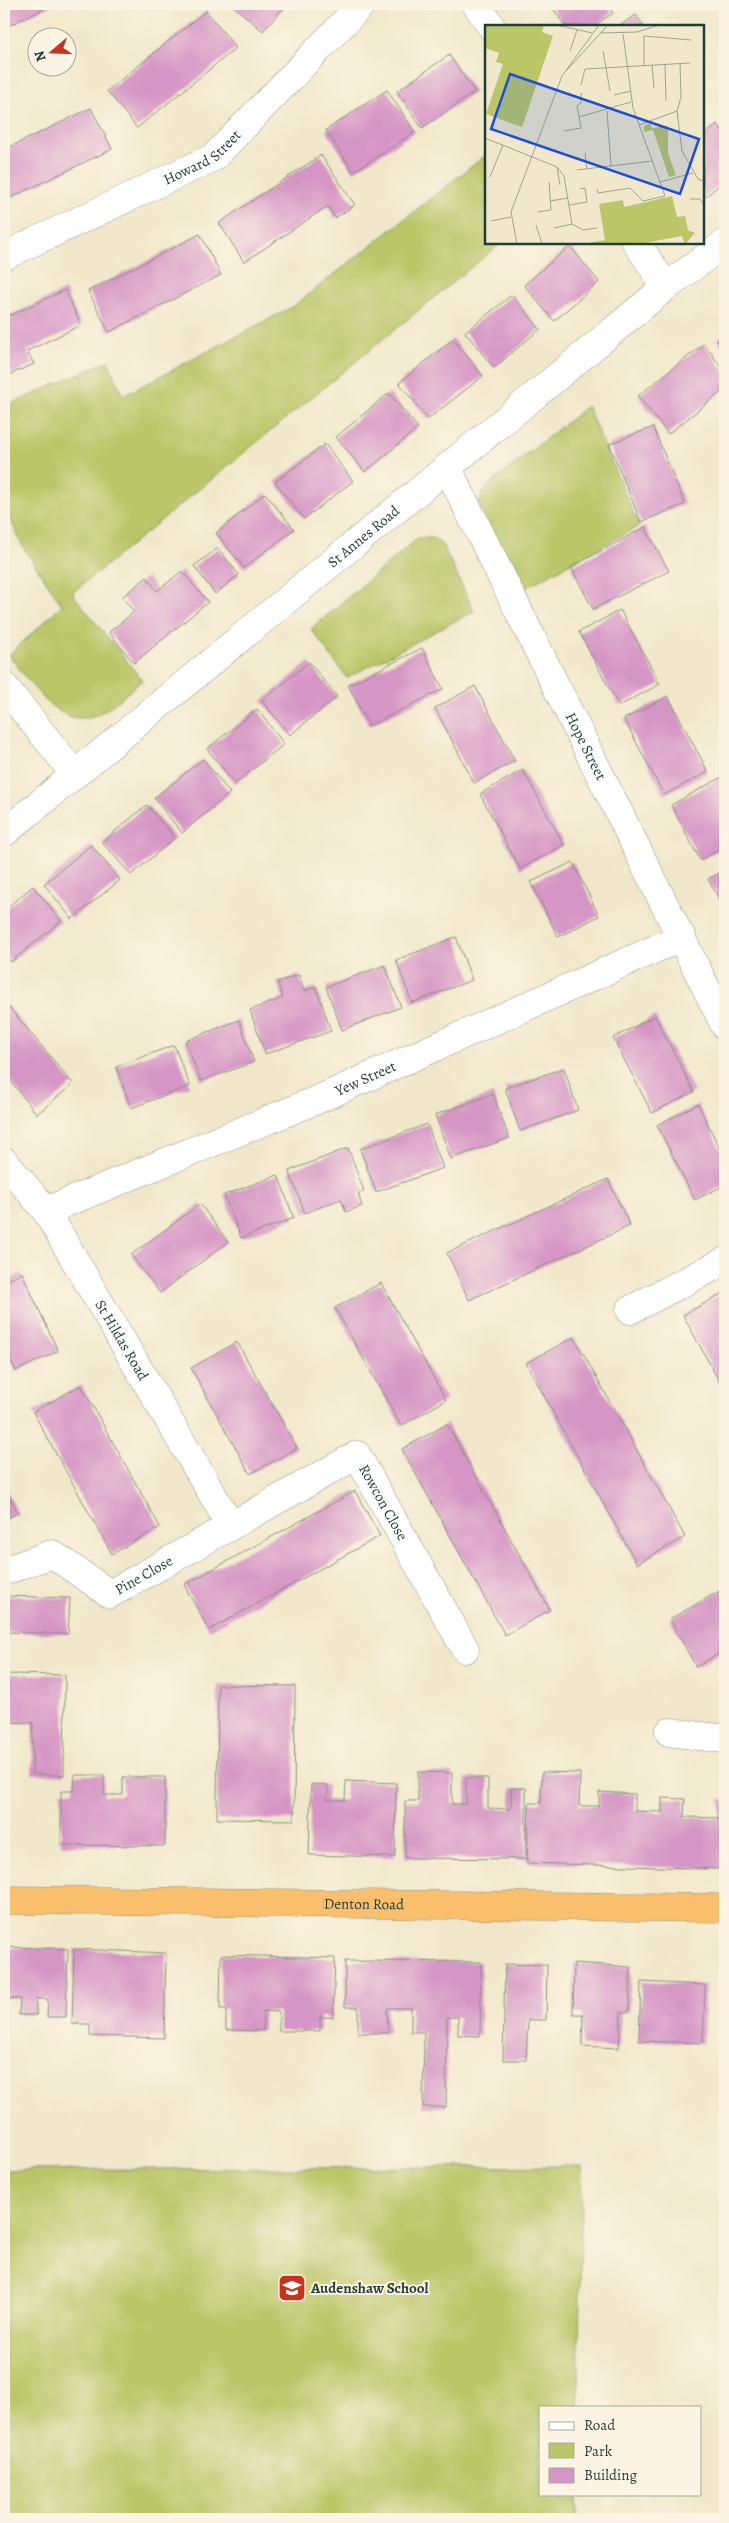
<svg xmlns="http://www.w3.org/2000/svg" width="729" height="2523" font-family="Alegreya,serif">
<style>
.green{fill:#bac668;stroke:#6c824e}
.building{fill:#d595c5}
.lines{fill:none;stroke-linecap:round;stroke-linejoin:round}
.minor-casing{stroke:#889280;stroke-width:29}
.highway-casing{stroke:#889280;stroke-width:29}
.minor{stroke:#fff;stroke-width:28}
.highway{stroke:#f9bf6d;stroke-width:28}
.labels{text-anchor:middle;stroke-width:4;stroke-linejoin:round;paint-order:stroke}
.street-label{font-size:15px;fill:#1f3d34;stroke:#fcf5e5}
.poi-label{font-size:15px;font-weight:bold;fill:#1f3d34;stroke:#fcf5e5;text-anchor:start}
.inset-road{fill:none;stroke:#9da48f;stroke-width:1}
.view{fill:#1d4ed8;fill-opacity:0.15;stroke:#1d4ed8;stroke-width:2.5}
.inset-edge{fill:none;stroke:#1f3d34;stroke-width:2.5}
</style>
<rect width="100%" height="100%" fill="#fcf5e5"/>
<filter id="ink" filterUnits="userSpaceOnUse"><feTurbulence type="fractalNoise" baseFrequency=".02" numOctaves="2"/><feDisplacementMap in="SourceGraphic" scale="10" xChannelSelector="R" yChannelSelector="G"/><feConvolveMatrix kernelMatrix="1 2 1 2 8 2 1 2 1" color-interpolation-filters="sRGB"/></filter>
<filter id="wash" filterUnits="userSpaceOnUse"><feTurbulence type="fractalNoise" baseFrequency=".0096" numOctaves="4" result="noise"/><feDisplacementMap in="SourceGraphic" scale="20" xChannelSelector="R" yChannelSelector="G"/><feGaussianBlur stdDeviation="1.12" result="paint"/><feColorMatrix in="noise" values="0 0 0 0 0 0 0 0 0 0 0 0 0 0 0 0 0 1.4 0 .05"/><feComposite in="paint" operator="in"/></filter>
<g filter="url(#wash)">
<rect width="100%" height="100%" fill="#f1e8cb"/>
<path class="green" d="M486,155L487,242L501,243L72,593L142,680C129,691 115,705 100,713C60,735 30,681 9,655L62,605L23,547L4,505V407L108,361L123,396L294,306Z
M587,406L639,526L523,589L479,506L482,494L490,484Z
M418,538H433L443,546L474,611L347,678L311,629Z
M582,2166L578,2407H540V2494H577L576,2519H4V2170Z"/>
<g id="blocks">
<path class="building" d="M4,4H54L4,28Z
M231,4H287L263,31Z
M550,4H606L613,13L594,26H565Z
M206,11L236,48L137,128L107,91Z
M636,15L644,26H619Z
M449,55L475,92L422,128L397,91Z
M387,90L415,132L353,172L326,130Z
M91,108L112,149L4,201V150Z
M717,124L725,134V180L703,199V137Z
M321,155L355,205L335,218L328,206L244,262L219,223Z
M200,234L221,275L109,332L88,291Z
M570,246L599,282L554,321L524,285Z
M65,290L81,325L27,351L34,364L4,377V318Z
M512,295L540,329L494,368L465,332Z
M725,333V350L717,340Z
M453,339L483,376L428,419L399,383Z
M704,344L725,372V389L668,434L638,396Z
M389,393L418,428L365,472L336,437Z
M653,427L685,504L641,522L609,444Z
M325,444L353,481L304,519L275,482Z
M265,493L294,529L244,568L216,533Z
M645,527L669,571L593,609L571,567Z
M218,548L239,575L215,594L194,566Z
M182,571L208,602L134,663L109,632L134,612L122,597L147,577L157,591Z
M620,610L660,684L619,706L579,632Z
M422,648L443,689L369,726L348,685Z
M309,662L337,697L290,735L262,701Z
M475,686L515,761L474,783L435,708Z
M668,696L708,772L664,795L624,719Z
M257,709L284,744L235,784L207,749Z
M203,759L230,793L182,833L154,798Z
M523,770L564,845L520,869L480,794Z
M724,776L725,847L700,860L671,805Z
M147,805L175,838L131,875L102,842Z
M91,845L120,880L72,919L44,884Z
M573,862L599,916L558,937L531,882Z
M725,870V910L708,879Z
M33,886L61,921L11,962L4,952V910Z
M456,937L472,980L412,1003L396,960Z
M385,965L401,1007L342,1030L326,987Z
M299,975L304,991L316,987L331,1031L265,1054L250,1010L283,998L277,982Z
M4,1001L73,1084L37,1114L4,1073Z
M655,1016L694,1092L652,1113L613,1038Z
M239,1020L254,1062L201,1081L185,1041Z
M174,1045L190,1086L131,1108L116,1067Z
M564,1068L578,1110L520,1131L505,1088Z
M493,1094L509,1138L451,1159L435,1115Z
M698,1104L725,1159V1185L695,1200L657,1125Z
M427,1124L443,1168L376,1192L360,1149Z
M348,1148L364,1191L358,1194L362,1206L346,1212L341,1199L305,1213L289,1171Z
M278,1175L294,1218L241,1238L224,1195Z
M608,1179L630,1226L469,1300L447,1253Z
M200,1204L228,1242L160,1293L131,1255Z
M22,1273L58,1351L16,1371L4,1346V1282Z
M381,1283L446,1400L401,1426L335,1308Z
M725,1292V1392L683,1315Z
M574,1337L685,1537L637,1564L526,1363Z
M237,1342L297,1448L250,1474L191,1368Z
M81,1385L160,1527L112,1554L33,1412Z
M447,1424L550,1610L505,1635L402,1449Z
M4,1485L18,1513L4,1520Z
M355,1491L380,1536L209,1630L184,1585Z
M725,1588V1650L696,1667L670,1619Z
M4,1596L70,1598L68,1634L4,1632Z
M4,1674L65,1675L64,1775L32,1774L33,1723L4,1722Z
M218,1685L295,1686L294,1820L217,1819Z
M418,1772L452,1773V1804H466V1778H488V1808L511,1809V1788H526V1859L405,1858V1801H418Z
M542,1772L580,1773L579,1806H599V1792L635,1794V1811L662,1812V1798L685,1799L684,1817L720,1818V1798L725,1799V1869L527,1863L529,1803H541Z
M75,1775H104V1795H123V1777H165V1846L61,1845V1791H74Z
M346,1781L396,1783L395,1857L309,1855L311,1784L328,1785L327,1800H345Z
M4,1947L68,1949L66,2017H47L48,1999H36V2015H19L20,1999L4,1998Z
M74,1949L166,1953L164,2038L90,2036V2024H72Z
M221,1955L335,1958L333,2017H320V2031H279V2012L263,2011V2031L226,2030V2009H220Z
M345,1961L481,1962L480,2036L458,2035V2017H447L446,2107H423L424,2032H411V2008H387L388,2033H358V2007H345Z
M574,1963L631,1967L629,2012H621L619,2048L582,2046L583,2014H573Z
M505,1964L547,1965L546,2020H528L526,2060H503Z
M641,1982L705,1985L703,2043L639,2041Z"/>
</g>
</g>
<g filter="url(#ink)">
<use href="#blocks" fill-opacity="0" stroke="#889280" stroke-width="1"/>
<g class="lines">
<defs>
<g id="minor">
<path d="M476,4L491,26"/>
<path d="M636,242L666,287"/>
<path id="s1" d="M4,256L214,157L362,4"/>
<path id="s2" d="M447,467L725,1026"/>
<path d="M4,686L74,773"/>
<path id="s3" d="M4,833L666,287L725,243"/>
<path id="s4" d="M4,1161L46,1211L231,1526"/>
<path id="s5" d="M46,1211L319,1099L682,937"/>
<path d="M630,1310L725,1261"/>
<path id="s6" d="M4,1571L52,1554L110,1594L357,1455L465,1649"/>
<path d="M669,1732L725,1739"/>
</g>
<g id="highway">
<path id="s7" d="M4,1900L725,1908"/>
</g>
</defs>
<use href="#minor" class="minor-casing"/>
<use href="#highway" class="highway-casing"/>
<use href="#minor" class="minor"/>
<use href="#highway" class="highway"/>
</g>
</g>
<defs>
<symbol id="school-square" viewBox="-11 -11 22 22"><rect x="-9" y="-9" width="18" height="18" rx="4" fill="#c8321e" stroke="#fcf5e5"/><path d="M0-5L7-2L0 1L-7-2ZM-4 1L0 2.5L4 1V4Q0 6-4 4Z" fill="#fff"/></symbol>
</defs>
<g fill-rule="evenodd">
<use href="#school-square" x="276" y="2272" width="32" height="32"/>
</g>
<g class="labels">
<g class="street-label">
<text dy="5" stroke="none"><textPath href="#s1" startOffset="222">Howard Street</textPath></text>
<text dy="5" stroke="none"><textPath href="#s3" startOffset="466">St Annes Road</textPath></text>
<text dy="5" stroke="none"><textPath href="#s2" startOffset="312">Hope Street</textPath></text>
<text dy="5" stroke="none"><textPath href="#s5" startOffset="346">Yew Street</textPath></text>
<text dy="5" stroke="none"><textPath href="#s4" startOffset="215">St Hildas Road</textPath></text>
<text dy="5" stroke="none"><textPath href="#s6" startOffset="459">Rowcon Close</textPath></text>
<text dy="5" stroke="none"><textPath href="#s6" startOffset="160">Pine Close</textPath></text>
<text dy="5" stroke="none"><textPath href="#s7" startOffset="360">Denton Road</textPath></text>
</g>
<g class="poi-label">
<text x="311" y="2293">Audenshaw School</text>
</g>
</g>
<g transform="translate(485 25)">
<rect width="219" height="219" fill="#f1e8cb"/>
<path d="M0,0H59L57,7L68,11L37,102L1,89L18,39L11,37L14,28L0,23ZM165,98L167,103L183,101V128L191,150L184,152L168,105L159,107V101ZM187,171L192,192L200,191L203,205L210,208L200,219L197,211L154,219H98L120,215L114,179L138,175L139,182Z" fill="#bac668"/>
<path class="inset-road" d="M72,0L107,8M115,8L152,7L174,0M85,26L92,5M118,26L125,66M195,38L196,72L192,86L197,126L213,154L219,156M180,39L181,76M167,40L169,63M159,41V11L206,15M81,46L123,0M96,60L100,44L205,38M129,70L146,66M122,86L126,141M94,92L146,77M154,100L192,86M79,106L96,103L92,81L96,78V68M0,113L72,142L79,151L87,199M100,128L102,144M72,142L75,160M92,145L167,136M5,152L18,120M175,157L208,148M112,164L113,168L145,163L158,176L180,171L148,83L138,9M205,174H215L219,180M65,176L83,173M84,180L102,177L100,163L95,164M53,187L66,185L64,157M6,196L26,192M51,200L57,219M69,203L87,199L98,205L112,203M32,219L26,187L77,51L114,0"/>
<path class="view" d="M25,49L214,114L195,169L6,104Z"/>
<rect width="219" height="219" class="inset-edge"/>
</g>
<rect width="729" height="2523" fill="none" stroke="#fcf5e5" stroke-width="20"/>
<rect x="539" y="2406" width="162" height="90" fill="#fcf5e5" stroke="#a4ab9e"/>
<rect x="549" y="2422" width="25" height="8" fill="#ffffff" stroke="#a4ab9e"/>
<text x="584" y="2430" font-size="15" fill="#1f3d34">Road</text>
<rect x="549" y="2443" width="25" height="15" fill="#bac668" stroke="#a4ab9e"/>
<text x="584" y="2456" font-size="15" fill="#1f3d34">Park</text>
<rect x="549" y="2468" width="25" height="15" fill="#d595c5" stroke="#a4ab9e"/>
<text x="584" y="2480" font-size="15" fill="#1f3d34">Building</text>
<g transform="translate(52 52) rotate(251)"><circle r="24" fill="#fcf5e5" stroke="#a4ab9e"/>
<path d="M0-4L9 19L0 12L-9 19Z" fill="#c8321e"/>
<text y="-8" font-size="14" font-weight="bold" text-anchor="middle" fill="#1f3d34">N</text>
</g>
</svg>
